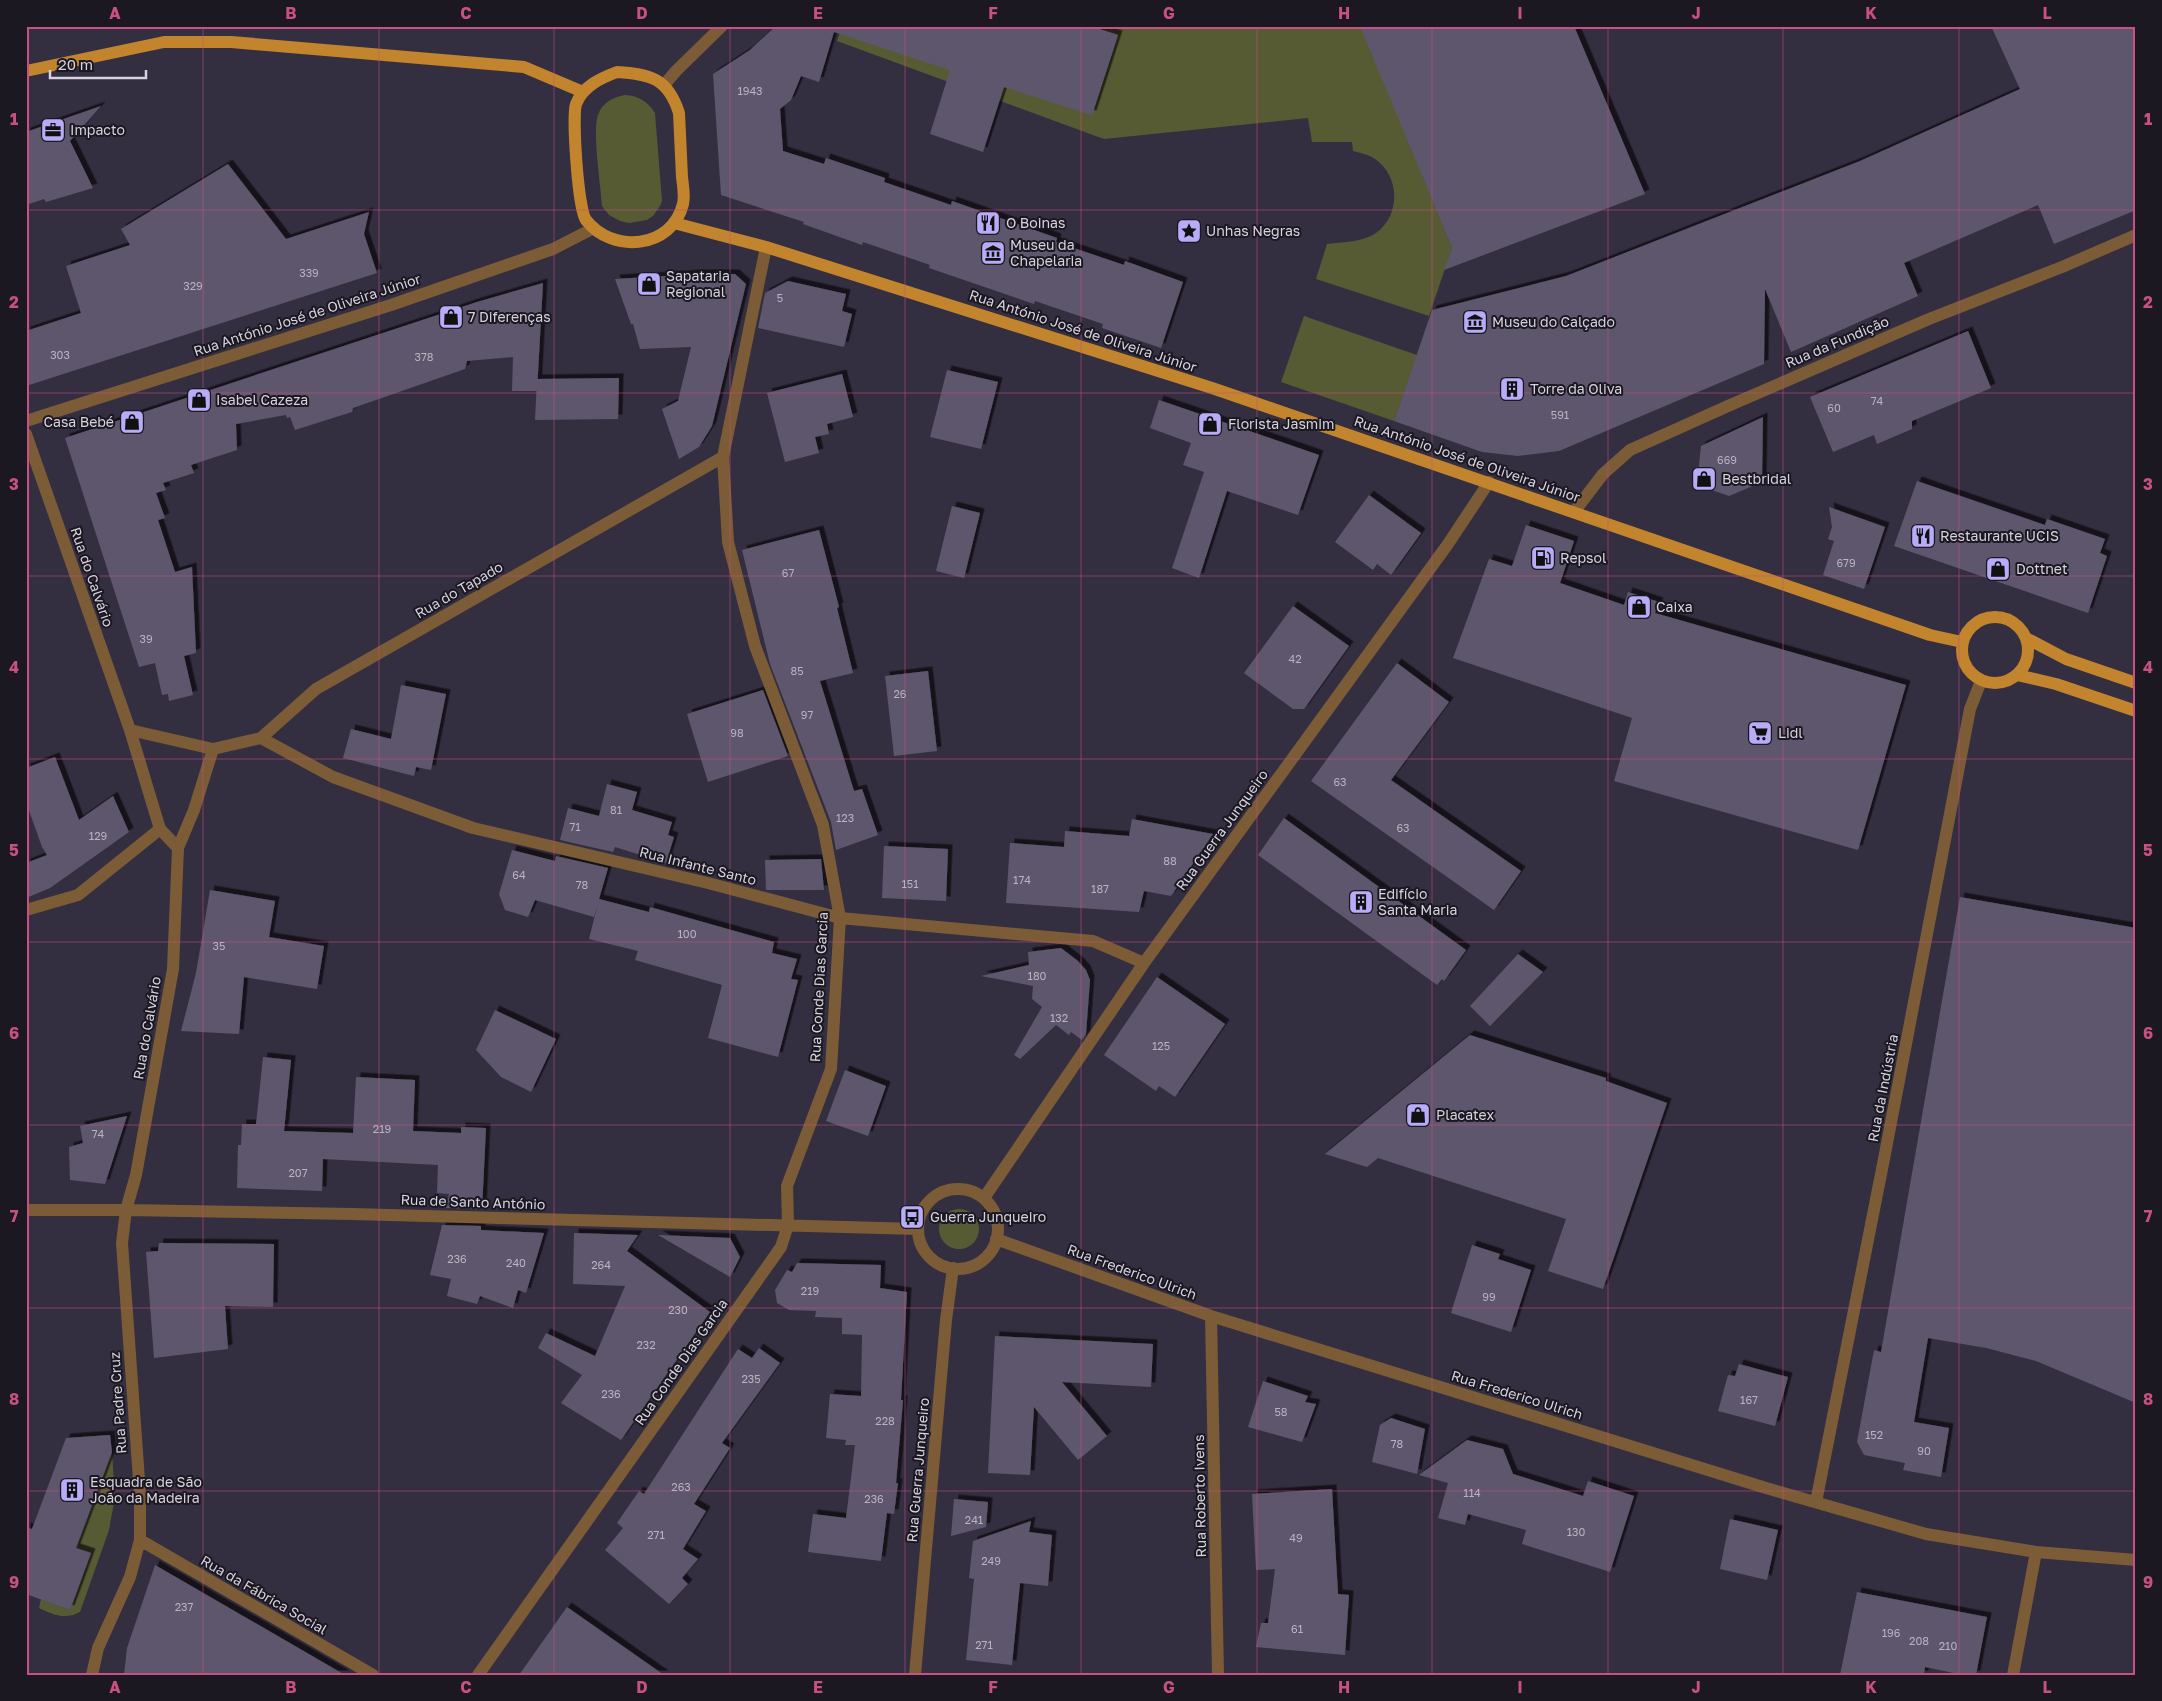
<svg xmlns="http://www.w3.org/2000/svg" width="2162" height="1701" font-family="'Golos Text',sans-serif">
<style>
.green{fill:#575b34}
.building{fill:#5d576c;filter:url(#shadow)}
.lines{fill:none;stroke-linecap:round;stroke-linejoin:round}
.minor{stroke:#7b5c37;stroke-width:12}
.major{stroke:#c2842d;stroke-width:12}
.grid{fill:none;stroke:#c85083;stroke-width:1;stroke-opacity:0.55}
.labels{text-anchor:middle;stroke-width:4;stroke-linejoin:round;paint-order:stroke}
.number-label{font-size:11px;fill:#b8b4c2}
.poi-label{font-size:14px;fill:#d6d3df;stroke:#1b1821;text-anchor:start}
.street-label{font-size:14px;fill:#d6d3df;stroke:#1b1821}
.neatline{fill:none;stroke:#c85083;stroke-width:2}
.grid-label{font-size:16px;text-anchor:middle;font-weight:bold;fill:#c85083}
</style>
<defs>
<filter id="shadow"><feDropShadow dx="4.5" dy="-4.5" stdDeviation="0" flood-color="#0009"/></filter>
</defs>
<rect width="100%" height="100%" fill="#342e41"/>
<path class="green" d="M842,26H1361L1452,248L1429,316L1316,279L1327,244C1343,242 1363,242 1376,233C1401,215 1400,176 1375,159C1368,154 1360,153 1353,151L1352,142H1312L1308,118L1104,139L837,41Z
M625,95C639,96 647,101 655,113L662,201L660,206L653,216L647,220L629,223L620,221L609,215L602,206C601,187 592,131 598,115C602,103 613,97 625,95Z
M1304,316L1417,355L1394,421L1281,382Z
M939 1229a20 20 0 1 1 40 0a20 20 0 1 1-40 0Z
M112,1452L115,1497L109,1530L80,1612C65,1620 54,1615 39,1608L41,1599L70,1610L91,1553L76,1548Z"/>
<path class="building" d="M776,26H1090L1118,35L1092,115L1004,87L983,152L930,134L950,70L834,32L819,82L801,76L791,100L780,109L783,151L824,164L826,158L885,178L884,182L951,205L952,201L1057,238L1056,242L1124,265L1125,261L1183,282L1161,348L1102,328L1103,324L1035,301L1034,304L929,268L930,265L863,242L862,245L803,224L804,222L721,195L713,74L750,50Z
M1360,26H1574L1645,194L1444,270L1452,248Z
M1991,26H2136V210L2054,244L2038,205L1904,263L1918,296L1791,352L1765,289L1764,364L1559,451L1518,456L1482,452L1394,421L1432,310L1566,276L1860,161L2020,89Z
M101,106L70,141L93,188L46,202L44,199L26,205V132Z
M228,164L286,239L369,212L364,234L377,273L26,386V331L81,313L66,266L130,245L121,229Z
M699,274H735L746,284L712,426L699,447L679,459L662,409L678,401L691,347L640,349L633,324H631L615,279Z
M788,281L846,294L842,311L852,314L844,347L758,328L765,293Z
M543,283L537,391H512L513,357L467,361L465,369L353,408L352,412L295,430L290,417L287,418L286,415L236,424L237,450L191,465L194,473L163,483L166,490L156,493L165,518L158,520L175,572L192,567L196,653L184,656L193,695L169,701L168,694L162,695L155,663L139,667L65,438L477,302Z
M1968,331L1991,388L1912,421V429L1877,444L1874,435L1833,452L1810,397Z
M947,370L998,382L981,449L930,437Z
M842,374L853,417L827,424L829,434L815,437L819,453L785,462L767,393Z
M619,378L618,419L535,420L537,379Z
M1159,400L1319,455L1298,515L1227,491L1199,578L1172,568L1204,472L1183,465L1191,443L1150,428Z
M1763,417L1762,482L1729,496L1697,485L1701,446Z
M1917,481L2045,525L2047,519L2105,539L2100,553L2107,556L2088,613L1894,546Z
M1369,495L1421,533L1391,575L1377,564L1373,570L1335,542Z
M952,506L980,513L964,578L936,571Z
M1829,507L1885,527L1864,589L1823,575L1834,541L1828,539L1832,527Z
M1526,525L1574,541L1560,583L1624,605L1628,592L1659,602L1655,613L1906,685L1858,850L1614,781L1632,718L1453,658L1489,559L1512,566Z
M819,530L839,607L837,608L853,673L820,681L854,791L862,789L878,835L836,850L831,822L770,664L742,550Z
M1293,606L1349,646L1304,709H1293L1244,673Z
M1397,663L1449,702L1391,780L1521,871L1494,910L1311,781Z
M928,671L937,751L894,756L885,676Z
M401,685L446,694L431,770L416,767L414,776L343,758L351,729L391,739Z
M763,690L788,756L708,782L687,714Z
M55,757L79,820L113,796L129,832L50,888L26,898V863L47,855L42,847L26,802V768Z
M607,784L637,792L632,810L672,822L668,835L674,837L666,863L615,847L613,852L560,840L568,808L599,816Z
M1284,818L1466,950L1444,981L1442,979L1437,985L1258,855Z
M1132,819L1213,834L1171,896L1144,891L1139,912L1006,903L1010,843L1064,847L1065,831L1129,836Z
M884,846L948,849L946,901L882,898Z
M512,850L555,861L556,856L608,868L599,899L649,912L650,907L774,942L772,953L797,959L791,979L798,980L778,1057L708,1038L722,985L635,960L638,951L589,939L598,903L594,917L535,900L528,917L505,910L499,894Z
M821,859L824,890H766L765,860Z
M210,890L275,901L269,937L324,946L317,989L244,977L239,1034L181,1031L196,973Z
M1960,897L2136,928V1403L2036,1361L1986,1348L1928,1338L1914,1422L1949,1428L1941,1477L1903,1470L1905,1463L1864,1455L1857,1442L1874,1350L1881,1352Z
M1061,948L1078,961L1086,970L1090,980L1086,1034L1082,1040L1071,1032L1069,1035L1056,1025L1020,1059L1014,1055L1042,1007L1032,999L1033,986L981,976L1029,965L1028,952Z
M1518,954L1543,972L1490,1026L1470,1006Z
M1157,977L1225,1024L1175,1097L1159,1086L1156,1091L1104,1055Z
M495,1010L556,1039L531,1092L501,1077L476,1050Z
M1470,1035L1606,1078V1081L1667,1103L1603,1289L1548,1271L1566,1219L1378,1158L1367,1167L1325,1154Z
M263,1057L291,1060L284,1131L353,1133L356,1077L415,1080L413,1131L461,1133V1127L486,1128L482,1209L446,1208L449,1194L437,1193L438,1165L323,1159L322,1191L237,1188L238,1145H241L242,1124H256Z
M845,1070L886,1086L868,1136L826,1121Z
M127,1116L105,1184L70,1180L69,1147L83,1143L80,1126Z
M442,1225L481,1226V1230L544,1233L526,1293L518,1290L513,1308L480,1296L477,1304L447,1296L451,1279L430,1275Z
M574,1233L638,1235L627,1251L710,1312L621,1440L561,1403L582,1375L538,1348L546,1333L595,1356L625,1286L573,1284Z
M658,1235L730,1238L740,1257L730,1277Z
M159,1243L274,1244L273,1307L225,1306L228,1349L154,1358L146,1252L158,1251Z
M1472,1245L1500,1254L1498,1259L1531,1270L1511,1332L1451,1313Z
M797,1263L881,1265L880,1288L907,1292L901,1400H903L896,1483H898L894,1514L887,1513L881,1561L808,1552L813,1514L846,1518L855,1445H845L846,1440L826,1438L830,1394L861,1396L862,1335L842,1334V1318L815,1317L816,1311L789,1310L777,1303L775,1290L787,1270L792,1272Z
M995,1336L1153,1344L1151,1387L1062,1382L1107,1436L1078,1460L1034,1407L1030,1475L988,1473Z
M759,1348L780,1363L722,1443L730,1448L694,1504L706,1511L683,1549L698,1559L682,1578L688,1584L669,1604L605,1550L623,1528L617,1523L639,1491L644,1494L738,1349L752,1358Z
M1739,1364L1788,1377L1775,1426L1718,1411L1728,1375L1735,1376Z
M1263,1381L1308,1396L1305,1402L1316,1404L1302,1442L1248,1427Z
M1391,1418L1425,1429L1417,1474L1372,1462L1380,1425Z
M110,1435L112,1452L76,1548L91,1553L70,1610L26,1594V1527L32,1529L66,1438Z
M1467,1440L1503,1449L1513,1474L1583,1496L1588,1481L1634,1496L1610,1572L1522,1544L1526,1530L1468,1514L1465,1525L1438,1518L1448,1483L1419,1475Z
M1332,1489L1338,1594L1349,1595L1345,1655L1256,1647L1261,1623H1268L1275,1569L1256,1570L1252,1494Z
M954,1499L988,1502L986,1527L951,1536Z
M1730,1519L1778,1530L1767,1580L1720,1569Z
M1031,1521L1029,1532L1052,1535L1048,1586L1020,1583L1012,1665L966,1660L974,1579L969,1578L973,1541Z
M155,1565L345,1675H124L127,1648Z
M1857,1592L1987,1617L1976,1675H1963L1925,1667L1924,1675H1840Z
M567,1607L664,1675H519Z"/>
<g class="lines">
<path class="minor" d="M664,85L676,71L722,26
M26,421L391,305L553,249L594,228
M26,434L130,730L160,829L178,848L173,969L136,1175L126,1210L122,1243L140,1494V1540L130,1577L98,1648L92,1675
M1574,512L1603,474L1630,450L1728,406L1929,319L2062,267L2136,235
M130,730L213,749L261,738L316,689L723,457
M261,738L333,777L473,828L708,883L840,918L1093,941L1144,963
M178,848L194,810L213,749
M26,910L78,895L160,829
M918 1229a40 40 0 1 1 80 0a40 40 0 1 1-80 0Z
M984,1198L1144,963L1448,544L1489,482
M26,1210H126L352,1214L918,1229
M996,1239L1211,1316L1766,1488L1926,1534L2036,1552L2136,1560
M1211,1316L1218,1675
M1816,1502L1884,1159L1970,709L1981,681
M140,1540L373,1675
M478,1675L781,1247L788,1225L787,1186L831,1069L840,918L823,825L755,646L728,542L723,457L766,247
M915,1675L946,1320L953,1268
M2013,1675L2036,1552"/>
<path class="major" d="M26,71L164,42H231L524,67L583,92
M617,72C650,74 668,78 679,113C680,134 681,156 682,177C683,186 685,196 683,204C672,249 612,254 586,220C578,210 572,117 576,104C583,86 601,78 617,72Z
M674,223L766,247L1212,388L1930,635L1962,642
M1962 650a33 33 0 1 1 66 0a33 33 0 1 1-66 0Z
M2026,638L2066,659L2136,683
M2017,675L2056,684L2136,711"/>
</g>
<path class="grid" d="M203,26V1675M379,26V1675M554,26V1675M730,26V1675M905,26V1675M1081,26V1675M1257,26V1675M1432,26V1675M1608,26V1675M1783,26V1675M1959,26V1675M26,210H2136M26,393H2136M26,576H2136M26,759H2136M26,942H2136M26,1125H2136M26,1308H2136M26,1491H2136"/>
<defs>
<symbol id="office-square" viewBox="-11 -11 22 22"><rect x="-9" y="-9" width="18" height="18" rx="4" fill="#b8abf7" stroke="#1b1821"/><path d="M-6-3h4V-5.5h4V-3h4V5H-6ZM-1-4.5V-3h2v-1.5ZM-6 0V1H6V0Z" fill="#111"/></symbol>
<symbol id="restaurant-square" viewBox="-11 -11 22 22"><rect x="-9" y="-9" width="18" height="18" rx="4" fill="#b8abf7" stroke="#1b1821"/><path d="M-5-6h1v4h1v-4h1v4h1v-4h1v5L-1.5 .5V6h-2V.5L-5-1ZM5-6V6H3V1.5H1.5Q1.5-4 5-6Z" fill="#111"/></symbol>
<symbol id="sight-square" viewBox="-11 -11 22 22"><rect x="-9" y="-9" width="18" height="18" rx="4" fill="#b8abf7" stroke="#1b1821"/><path d="M0-6L1.8-2.2L6-1.7L2.9 1.2L3.7 5.4L0 3.3L-3.7 5.4L-2.9 1.2L-6-1.7L-1.8-2.2Z" fill="#111"/></symbol>
<symbol id="museum-square" viewBox="-11 -11 22 22"><rect x="-9" y="-9" width="18" height="18" rx="4" fill="#b8abf7" stroke="#1b1821"/><path d="M0-6L6-3V-2H-6V-3ZM-5-1h2V3h-2ZM-1-1h2V3h-2ZM3-1h2V3H3ZM-6 4H6V6H-6Z" fill="#111"/></symbol>
<symbol id="shop-square" viewBox="-11 -11 22 22"><rect x="-9" y="-9" width="18" height="18" rx="4" fill="#b8abf7" stroke="#1b1821"/><path d="M-5-2.5h2.3a2.7 3.5 0 0 1 5.4 0H5L5.5 6h-11ZM-1.5-2.5h3a1.5 2.3 0 0 0-3 0Z" fill="#111"/></symbol>
<symbol id="building-square" viewBox="-11 -11 22 22"><rect x="-9" y="-9" width="18" height="18" rx="4" fill="#b8abf7" stroke="#1b1821"/><path d="M-4-6H4V6H1V3H-1V6H-4ZM-2.5-4.3h1.7v1.8h-1.7ZM.8-4.3h1.7v1.8H.8ZM-2.5-1h1.7V.8h-1.7ZM.8-1h1.7V.8H.8Z" fill="#111"/></symbol>
<symbol id="fuel-square" viewBox="-11 -11 22 22"><rect x="-9" y="-9" width="18" height="18" rx="4" fill="#b8abf7" stroke="#1b1821"/><path d="M-5.5-6h7V0h2V4h1.3V-2.5L3-4.5l.8-.8L6-3V5H2.5V1h-1V6h-7ZM-4.2-4.7v3.2H.2V-4.7Z" fill="#111"/></symbol>
<symbol id="supermarket-square" viewBox="-11 -11 22 22"><rect x="-9" y="-9" width="18" height="18" rx="4" fill="#b8abf7" stroke="#1b1821"/><path d="M-6-5.5h2.5l.6 2H6L4.5 2H-2.5L-4.4-4H-6ZM-1.5 3.2a1.3 1.3 0 1 0 .1 0ZM3 3.2a1.3 1.3 0 1 0 .1 0Z" fill="#111"/></symbol>
<symbol id="bus-square" viewBox="-11 -11 22 22"><rect x="-9" y="-9" width="18" height="18" rx="4" fill="#b8abf7" stroke="#1b1821"/><path d="M-5-6H5V4H4V6H2V4H-2V6H-4V4H-5ZM-3.5-4V0h7V-4ZM-3.5 1.2v1.5H-2V1.2ZM2 1.2v1.5H3.5V1.2Z" fill="#111"/></symbol>
</defs>
<g fill-rule="evenodd">
<use href="#office-square" x="39" y="116" width="28" height="28"/>
<use href="#restaurant-square" x="974" y="209" width="28" height="28"/>
<use href="#sight-square" x="1175" y="217" width="28" height="28"/>
<use href="#museum-square" x="979" y="239" width="28" height="28"/>
<use href="#shop-square" x="635" y="270" width="28" height="28"/>
<use href="#shop-square" x="437" y="303" width="28" height="28"/>
<use href="#museum-square" x="1461" y="308" width="28" height="28"/>
<use href="#building-square" x="1498" y="375" width="28" height="28"/>
<use href="#shop-square" x="185" y="386" width="28" height="28"/>
<use href="#shop-square" x="118" y="408" width="28" height="28"/>
<use href="#shop-square" x="1196" y="410" width="28" height="28"/>
<use href="#shop-square" x="1690" y="465" width="28" height="28"/>
<use href="#restaurant-square" x="1909" y="522" width="28" height="28"/>
<use href="#fuel-square" x="1529" y="544" width="28" height="28"/>
<use href="#shop-square" x="1984" y="555" width="28" height="28"/>
<use href="#shop-square" x="1625" y="593" width="28" height="28"/>
<use href="#supermarket-square" x="1746" y="719" width="28" height="28"/>
<use href="#building-square" x="1347" y="888" width="28" height="28"/>
<use href="#shop-square" x="1404" y="1101" width="28" height="28"/>
<use href="#bus-square" x="898" y="1203" width="28" height="28"/>
<use href="#building-square" x="58" y="1476" width="28" height="28"/>
</g>
<g class="labels">
<g class="number-label">
<text x="750" y="95">1943</text>
<text x="309" y="277">339</text>
<text x="193" y="290">329</text>
<text x="780" y="302">5</text>
<text x="60" y="359">303</text>
<text x="424" y="361">378</text>
<text x="1877" y="405">74</text>
<text x="1834" y="412">60</text>
<text x="1560" y="419">591</text>
<text x="1727" y="464">669</text>
<text x="1846" y="567">679</text>
<text x="788" y="577">67</text>
<text x="146" y="643">39</text>
<text x="1295" y="663">42</text>
<text x="797" y="675">85</text>
<text x="900" y="698">26</text>
<text x="807" y="719">97</text>
<text x="737" y="737">98</text>
<text x="1340" y="786">63</text>
<text x="616" y="814">81</text>
<text x="845" y="822">123</text>
<text x="575" y="831">71</text>
<text x="1403" y="832">63</text>
<text x="98" y="840">129</text>
<text x="1170" y="865">88</text>
<text x="519" y="879">64</text>
<text x="1022" y="884">174</text>
<text x="910" y="888">151</text>
<text x="582" y="889">78</text>
<text x="1100" y="893">187</text>
<text x="687" y="938">100</text>
<text x="219" y="950">35</text>
<text x="1037" y="980">180</text>
<text x="1059" y="1022">132</text>
<text x="1161" y="1050">125</text>
<text x="382" y="1133">219</text>
<text x="98" y="1138">74</text>
<text x="298" y="1177">207</text>
<text x="457" y="1263">236</text>
<text x="516" y="1267">240</text>
<text x="601" y="1269">264</text>
<text x="810" y="1295">219</text>
<text x="1489" y="1301">99</text>
<text x="678" y="1314">230</text>
<text x="646" y="1349">232</text>
<text x="751" y="1383">235</text>
<text x="611" y="1398">236</text>
<text x="1749" y="1404">167</text>
<text x="1281" y="1416">58</text>
<text x="885" y="1425">228</text>
<text x="1874" y="1439">152</text>
<text x="1397" y="1448">78</text>
<text x="1924" y="1455">90</text>
<text x="681" y="1491">263</text>
<text x="1472" y="1497">114</text>
<text x="874" y="1503">236</text>
<text x="974" y="1524">241</text>
<text x="1576" y="1536">130</text>
<text x="656" y="1539">271</text>
<text x="1296" y="1542">49</text>
<text x="991" y="1565">249</text>
<text x="184" y="1611">237</text>
<text x="1297" y="1633">61</text>
<text x="1891" y="1637">196</text>
<text x="1919" y="1645">208</text>
<text x="984" y="1649">271</text>
<text x="1948" y="1650">210</text>
</g>
<g class="poi-label">
<text x="70" y="135">Impacto</text>
<text x="1006" y="228">O Boinas</text>
<text x="1206" y="236">Unhas Negras</text>
<text x="1010" y="250">Museu da<tspan x="1010" dy="16">Chapelaria</tspan></text>
<text x="666" y="281">Sapataria<tspan x="666" dy="16">Regional</tspan></text>
<text x="468" y="322">7 Diferenças</text>
<text x="1492" y="327">Museu do Calçado</text>
<text x="1530" y="394">Torre da Oliva</text>
<text x="216" y="405">Isabel Cazeza</text>
<text x="114" y="427" text-anchor="end">Casa Bebé</text>
<text x="1228" y="429">Florista Jasmim</text>
<text x="1722" y="484">Bestbridal</text>
<text x="1940" y="541">Restaurante UCIS</text>
<text x="1560" y="563">Repsol</text>
<text x="2016" y="574">Dottnet</text>
<text x="1656" y="612">Caixa</text>
<text x="1778" y="738">Lidl</text>
<text x="1378" y="899">Edifício<tspan x="1378" dy="16">Santa Maria</tspan></text>
<text x="1436" y="1120">Placatex</text>
<text x="930" y="1222">Guerra Junqueiro</text>
<text x="90" y="1487">Esquadra de São<tspan x="90" dy="16">João da Madeira</tspan></text>
</g>
<g class="street-label">
<text transform="translate(307 315) rotate(-18)" y="5">Rua António José de Oliveira Júnior</text>
<text transform="translate(1083 331) rotate(18)" y="5">Rua António José de Oliveira Júnior</text>
<text transform="translate(1837 342) rotate(-23)" y="5">Rua da Fundição</text>
<text transform="translate(1467 459) rotate(19)" y="5">Rua António José de Oliveira Júnior</text>
<text transform="translate(92 577) rotate(71)" y="5">Rua do Calvário</text>
<text transform="translate(459 590) rotate(-30)" y="5">Rua do Tapado</text>
<text transform="translate(1222 830) rotate(-54)" y="5">Rua Guerra Junqueiro</text>
<text transform="translate(698 866) rotate(14)" y="5">Rua Infante Santo</text>
<text transform="translate(819 987) rotate(-87)" y="5">Rua Conde Dias Garcia</text>
<text transform="translate(147 1028) rotate(-80)" y="5">Rua do Calvário</text>
<text transform="translate(1883 1088) rotate(-79)" y="5">Rua da Indústria</text>
<text transform="translate(473 1202) rotate(2)" y="5">Rua de Santo António</text>
<text transform="translate(1132 1272) rotate(20)" y="5">Rua Frederico Ulrich</text>
<text transform="translate(681 1362) rotate(-55)" y="5">Rua Conde Dias Garcia</text>
<text transform="translate(1517 1395) rotate(17)" y="5">Rua Frederico Ulrich</text>
<text transform="translate(118 1403) rotate(-94)" y="5">Rua Padre Cruz</text>
<text transform="translate(918 1470) rotate(-85)" y="5">Rua Guerra Junqueiro</text>
<text transform="translate(1200 1496) rotate(-91)" y="5">Rua Roberto Ivens</text>
<text transform="translate(264 1595) rotate(30)" y="5">Rua da Fábrica Social</text>
</g>
</g>
<rect width="2162" height="1701" fill="none" stroke="#1b1821" stroke-width="55"/>
<path d="M50 70v8h96v-8" fill="none" stroke="#d6d3df" stroke-width="2.5"/>
<text x="58" y="70" font-size="15" fill="#d6d3df" stroke="#1b1821" stroke-width="4" paint-order="stroke">20 m</text>
<rect x="28" y="28" width="2106" height="1646" class="neatline"/>
<g class="grid-label">
<text x="115" y="19">A</text>
<text x="291" y="19">B</text>
<text x="466" y="19">C</text>
<text x="642" y="19">D</text>
<text x="818" y="19">E</text>
<text x="993" y="19">F</text>
<text x="1169" y="19">G</text>
<text x="1344" y="19">H</text>
<text x="1520" y="19">I</text>
<text x="1696" y="19">J</text>
<text x="1871" y="19">K</text>
<text x="2047" y="19">L</text>
<text x="14" y="125">1</text>
<text x="2148" y="125">1</text>
<text x="14" y="308">2</text>
<text x="2148" y="308">2</text>
<text x="14" y="490">3</text>
<text x="2148" y="490">3</text>
<text x="14" y="673">4</text>
<text x="2148" y="673">4</text>
<text x="14" y="856">5</text>
<text x="2148" y="856">5</text>
<text x="14" y="1039">6</text>
<text x="2148" y="1039">6</text>
<text x="14" y="1222">7</text>
<text x="2148" y="1222">7</text>
<text x="14" y="1405">8</text>
<text x="2148" y="1405">8</text>
<text x="14" y="1588">9</text>
<text x="2148" y="1588">9</text>
<text x="115" y="1693">A</text>
<text x="291" y="1693">B</text>
<text x="466" y="1693">C</text>
<text x="642" y="1693">D</text>
<text x="818" y="1693">E</text>
<text x="993" y="1693">F</text>
<text x="1169" y="1693">G</text>
<text x="1344" y="1693">H</text>
<text x="1520" y="1693">I</text>
<text x="1696" y="1693">J</text>
<text x="1871" y="1693">K</text>
<text x="2047" y="1693">L</text>
</g>
</svg>
